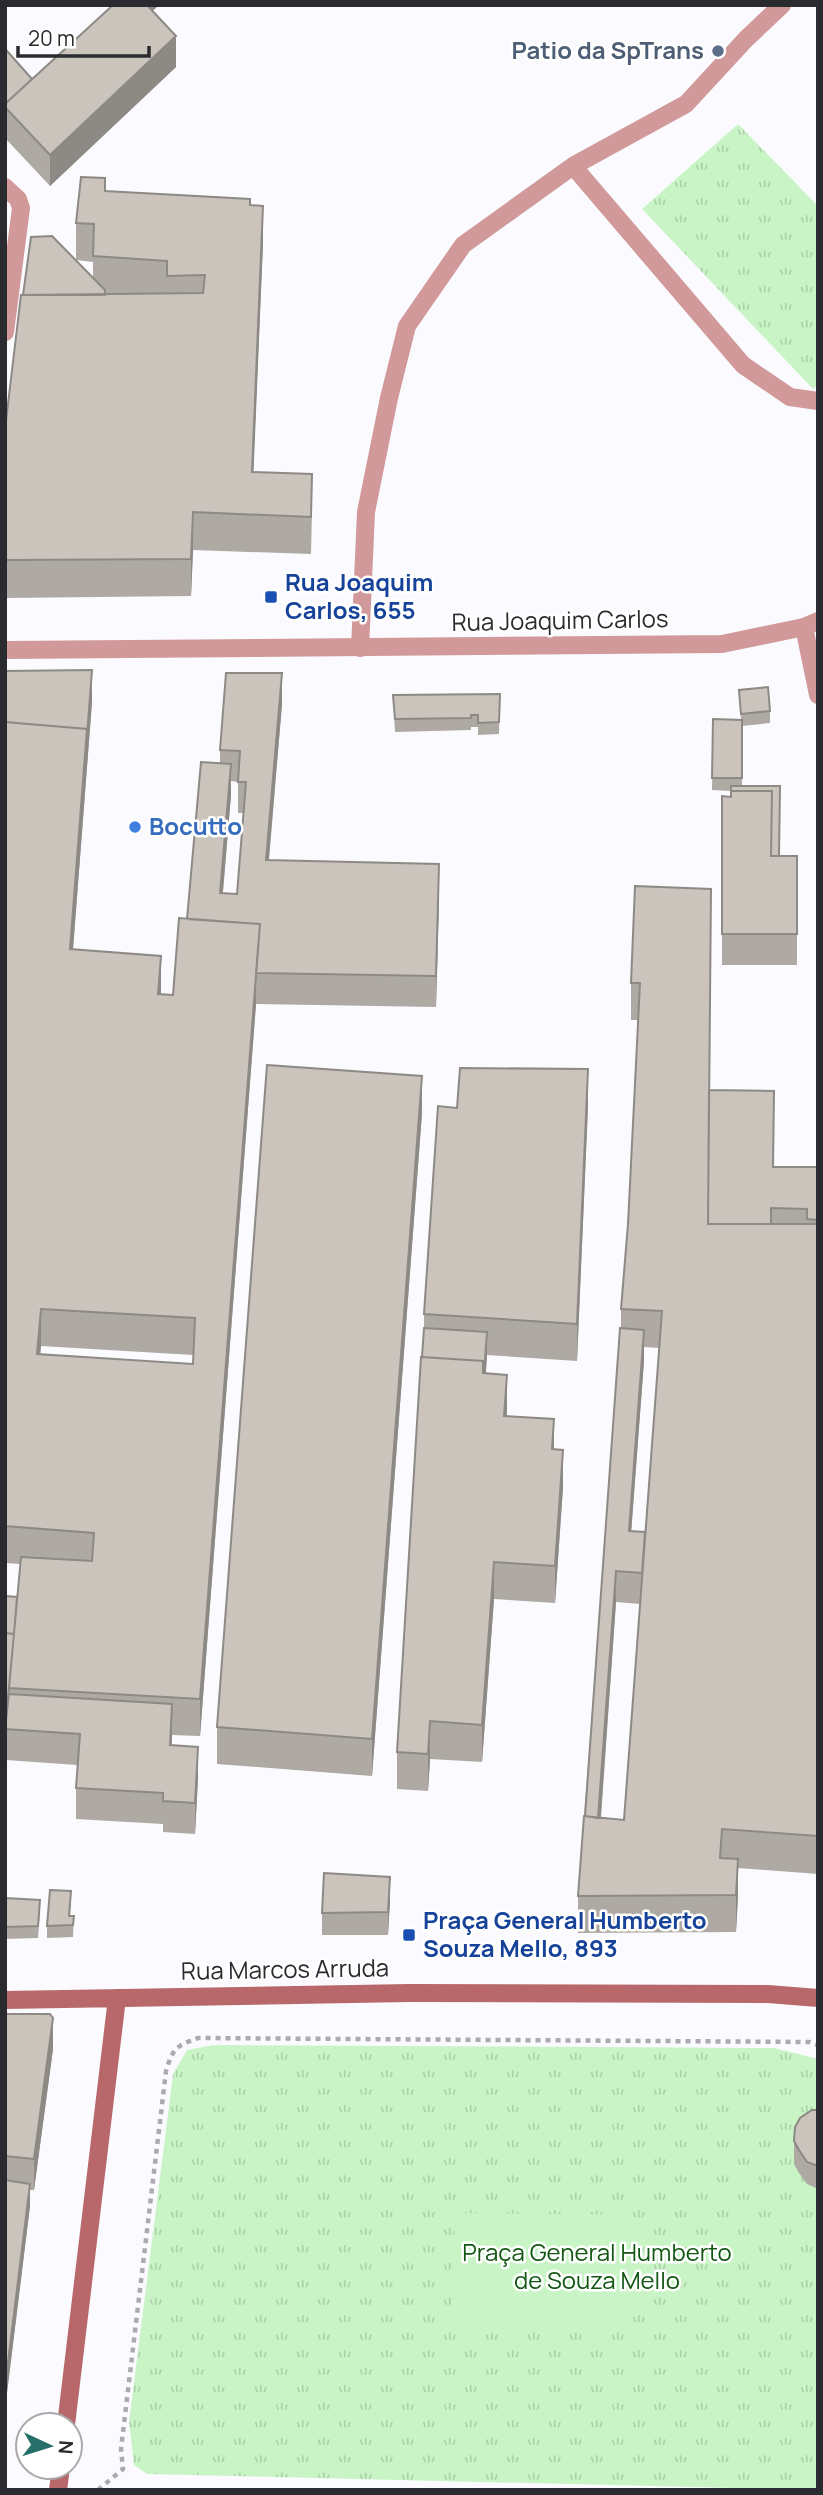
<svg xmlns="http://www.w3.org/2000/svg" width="823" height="2495" font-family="Manrope,sans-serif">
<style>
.grass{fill:url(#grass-tufts)}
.garden{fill:#c9f5c6}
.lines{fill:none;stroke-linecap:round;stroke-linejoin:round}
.path{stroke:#ababaf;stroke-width:4.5;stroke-dasharray:5 5;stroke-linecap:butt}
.service{stroke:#d19999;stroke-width:18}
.tertiary{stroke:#d19999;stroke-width:18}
.secondary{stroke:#b8686a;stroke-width:18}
.wall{fill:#aea9a3;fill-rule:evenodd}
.shaded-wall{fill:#8d8984}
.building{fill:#cac4bd;stroke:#8d8984;stroke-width:2;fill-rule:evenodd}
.service-dot{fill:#5c6f8a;stroke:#fff;stroke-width:2.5}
.transit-dot{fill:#1a4fb4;stroke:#fff;stroke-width:2.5}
.shop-dot{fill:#3f7fe0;stroke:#fff;stroke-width:2.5}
.labels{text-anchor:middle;stroke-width:5;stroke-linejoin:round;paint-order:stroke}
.service-label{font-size:24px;font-weight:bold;fill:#4e5e75;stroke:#fff;text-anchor:end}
.transit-label{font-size:24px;font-weight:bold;fill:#164399;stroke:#fff;text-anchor:start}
.street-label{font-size:24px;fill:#2a2b2e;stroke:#fff}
.shop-label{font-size:24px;font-weight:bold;fill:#366cbe;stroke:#fff;text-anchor:start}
.park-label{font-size:24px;fill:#125813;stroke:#fff}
</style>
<defs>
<pattern id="grass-tufts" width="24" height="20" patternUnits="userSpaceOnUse" patternTransform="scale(1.75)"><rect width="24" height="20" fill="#c9f5c6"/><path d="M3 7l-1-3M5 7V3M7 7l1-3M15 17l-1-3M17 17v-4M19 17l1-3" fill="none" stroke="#add2aa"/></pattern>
</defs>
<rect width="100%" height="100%" fill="#fbfbff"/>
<path class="grass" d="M738,124L818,206V385L813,389L642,209Z
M214,2045L774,2048L818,2059V2490L147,2474L134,2465L129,2422L173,2074L187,2050Z"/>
<path class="garden" d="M455,2213L634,2215L632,2328L451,2322Z"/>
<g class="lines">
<path class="path" d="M98,2490L123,2469L121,2449L166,2071C173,2048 176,2046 198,2038L809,2042L818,2045"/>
<path class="service" d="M573,166L743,365L790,397L818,401
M5,187L18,199L21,208L5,332
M804,627L818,695
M360,648L366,512L389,398L407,326L463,245L573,166L686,104L746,39L782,5"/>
<path class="tertiary" d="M5,650L722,644L804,627L818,621"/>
<path class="secondary" d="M5,2000L409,1993L768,1994L818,1998
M66,2425L117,1998
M58,2490L61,2467"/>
</g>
<path class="wall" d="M110,5H159L152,11L176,67L50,186L5,138V52L32,79L111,7Z
M105,191L250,205L263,243L253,472L312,511L311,554L193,550L191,596L5,598V429L93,278V262L76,260V223Z
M5,671L92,702L73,950L161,995H173L220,763V750L282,704L269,860L439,896L436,1007L256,1004L200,1736L172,1735V1745L198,1778L195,1834L163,1832V1824L76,1819V1788L77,1765L6,1760L5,1766V1596L17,1597L20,1564L5,1563ZM231,781L238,782V813H244L237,894L223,893L231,795ZM41,1346L193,1355V1364L40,1354Z
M739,690L770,711V723L742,726V786L779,856H797V965H722V796L731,797V791L712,790L713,719L741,720Z
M500,694L499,734L478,735V727H471V730L395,732L393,695Z
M635,886L710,1090L774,1167H818V1874L738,1868V1896L736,1932L578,1933V1896L621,1328V1309L628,1224L638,1020H631V983ZM644,1347L659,1348L645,1532L631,1531L644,1361ZM616,1602L640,1604L624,1820L601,1818Z
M588,1106L577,1361L487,1355L486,1373L507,1416L554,1449L563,1487L555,1603L494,1599L482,1762L430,1759L428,1791L397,1789V1752L424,1328V1314L457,1108Z
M422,1113L372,1776L217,1764V1727Z
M5,1898L40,1912L38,1938L5,1939Z
M390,1900L388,1935H322V1913Z
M71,1903L70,1916H74L73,1937L47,1938V1926Z
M5,2014L53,2049L34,2190H30V2206L5,2409Z
M818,2110V2189L807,2184L799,2173L794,2164V2141Z"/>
<path class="shaded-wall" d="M144,5H159L144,19Z
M176,36V67L50,186V155Z
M263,206V243L252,509V472Z
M193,512V550L191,596V559Z
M92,670V702L70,987V949Z
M282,673V704L266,891V860Z
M231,764V795L220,924V893Z
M439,864V896L436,1007V976Z
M260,924L256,973V1004L200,1736V1699Z
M161,956V994L158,1032V994Z
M588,1069V1106L577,1361V1324Z
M422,1076V1113L372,1776V1739Z
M41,1309V1346L37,1391V1354Z
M644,1330V1361L629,1562V1531Z
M487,1332V1355L483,1410V1373Z
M507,1375V1413L504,1453V1416Z
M554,1419V1457L552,1449Z
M563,1450V1487L555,1603V1566Z
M494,1562V1599L482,1762V1725Z
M616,1571V1602L598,1854V1823Z
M172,1704V1735L170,1776V1745Z
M430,1721V1759L428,1791V1754Z
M198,1747V1778L195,1834V1803Z
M738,1859V1896L736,1932V1895Z
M390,1877V1900L388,1935V1912Z
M53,2018V2049L34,2190V2159Z
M30,2184V2206L5,2409V2386Z"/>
<path class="building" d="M113,5H147L176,36L50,155L5,107V104Z
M7,51L32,79L5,104V52Z
M81,177L105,178V191L250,199V205L263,206L252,472L312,474L311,517L193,512L191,559L5,560V429L21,295L203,293L205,275L167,276V261L93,256L94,224L76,223Z
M52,236L105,290V295H23L31,237Z
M92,670L87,735V729L5,722V671Z
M226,673H282L266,860L439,864L436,976L256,973L260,924L187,919L201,762L231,764L220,893L237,894L246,782H238L240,751L220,750Z
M768,687L770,711L741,714L739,690Z
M500,694L499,722L478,723V715H471V718L395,719L393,695Z
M713,719L742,720V778H712Z
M5,722L87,729L70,949L161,956L158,994L173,995L179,918L260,924L200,1699L9,1688L21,1557L92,1561L94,1533L5,1526ZM41,1309L195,1318L193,1364L37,1354Z
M731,786H780L779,856H771L772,791H731Z
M731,791H772L771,856H797V934H722V796L731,797Z
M635,886L711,889L708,1224H818V1836L722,1829L720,1858L738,1859L736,1895L578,1896L584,1816L624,1820L662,1311L621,1309L628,1224L640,983H631Z
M267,1065L422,1076L372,1739L217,1727Z
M460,1068L588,1069L577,1324L424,1314L438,1106L457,1108Z
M709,1090L774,1091L773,1167H818V1220L807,1219V1209L771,1208V1224H708Z
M424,1328L487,1332L484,1373L483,1361L422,1357Z
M620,1328L644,1330L629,1531L645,1532L642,1573L616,1571L598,1818L585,1816Z
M421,1357L483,1361V1373L507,1375L504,1416L554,1419L552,1449L563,1450L555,1566L494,1562L482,1725L430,1721L428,1754L397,1752Z
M5,1596L17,1597L14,1634L5,1633Z
M5,1633L14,1634L5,1729V1743Z
M9,1694L172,1704L170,1745L198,1747L195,1803L163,1801V1793L76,1788L80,1734L5,1729Z
M324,1873L390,1877L388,1912L322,1913Z
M50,1890L71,1891L69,1916H74L73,1925L47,1926Z
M5,1898L40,1900L38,1926L5,1927Z
M5,2014H50L53,2018L34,2159L5,2156Z
M812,2110H818V2166L807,2162L799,2150L794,2141L795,2127L800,2118Z
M5,2180L30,2184L5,2386Z"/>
<circle class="service-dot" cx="718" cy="51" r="7"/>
<g class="transit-dot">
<rect x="264" y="590" width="14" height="14" rx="3.5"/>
<rect x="402" y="1928" width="14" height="14" rx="3.5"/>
</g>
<circle class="shop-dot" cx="135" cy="827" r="7"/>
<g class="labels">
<g class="service-label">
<text x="704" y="59">Patio da SpTrans</text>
</g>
<g class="transit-label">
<text x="285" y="591">Rua Joaquim<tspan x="285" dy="28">Carlos, 655</tspan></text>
<text x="423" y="1929">Praça General Humberto<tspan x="423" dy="28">Souza Mello, 893</tspan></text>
</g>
<g class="street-label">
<text transform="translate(560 621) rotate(-1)" y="8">Rua Joaquim Carlos</text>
<text transform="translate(285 1970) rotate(-1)" y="8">Rua Marcos Arruda</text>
</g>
<g class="shop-label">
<text x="149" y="835">Bocutto</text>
</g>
<g class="park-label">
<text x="597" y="2261">Praça General Humberto<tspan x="597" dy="28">de Souza Mello</tspan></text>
</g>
</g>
<rect width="823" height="2495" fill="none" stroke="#2a2b2e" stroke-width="14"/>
<g transform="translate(49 2446) rotate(94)"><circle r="33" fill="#ffffff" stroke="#aaaaab" stroke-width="2"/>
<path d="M0-5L12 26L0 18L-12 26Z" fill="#277069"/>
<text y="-10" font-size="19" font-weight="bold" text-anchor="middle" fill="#2a2b2e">N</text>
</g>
<path d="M18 46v10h131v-10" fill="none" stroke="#2a2b2e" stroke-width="3.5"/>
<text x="28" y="46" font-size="21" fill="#2a2b2e" stroke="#ffffff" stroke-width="5" paint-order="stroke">20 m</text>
</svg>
